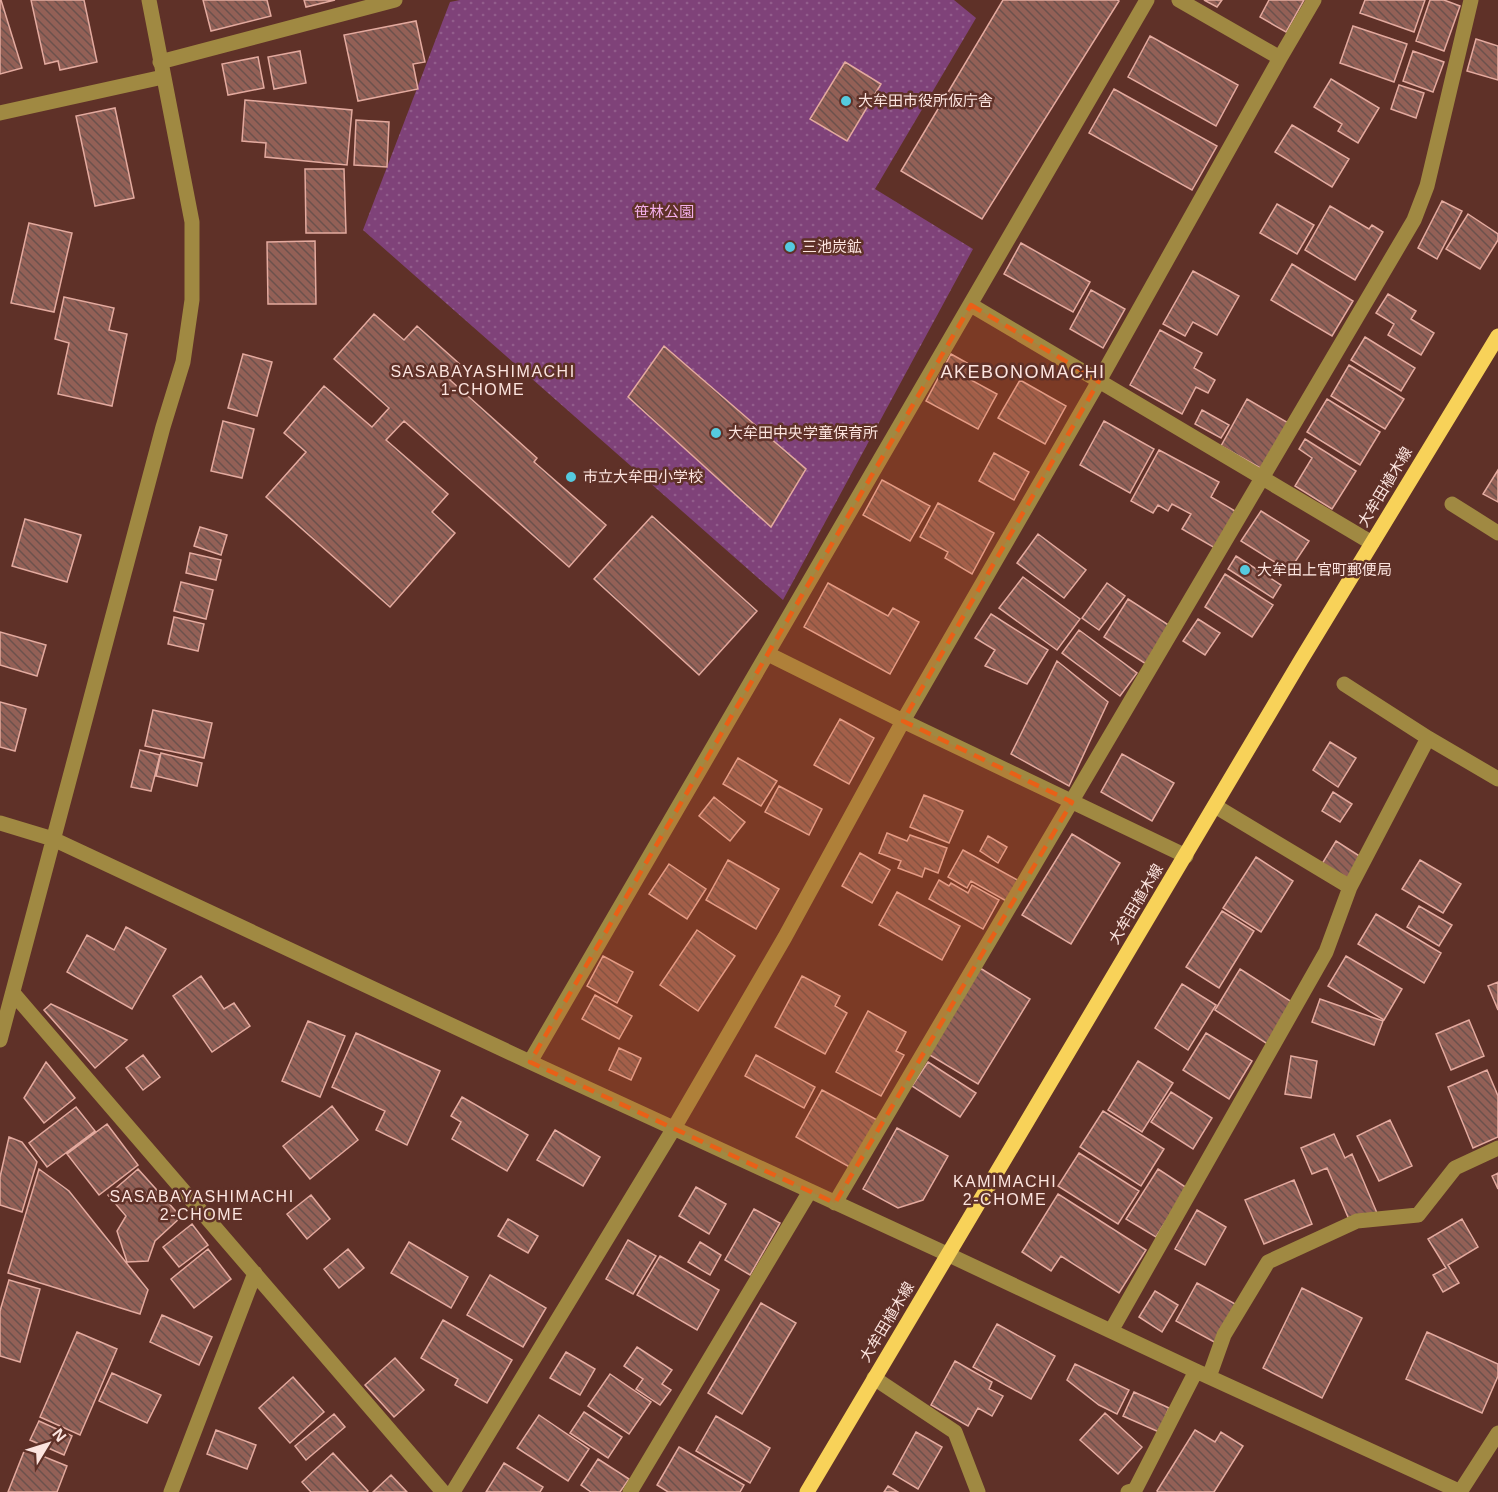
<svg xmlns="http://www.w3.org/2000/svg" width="1498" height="1492" font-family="Arial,'Noto Sans JP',sans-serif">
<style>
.park{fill:url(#park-dots)}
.building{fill:url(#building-back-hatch);stroke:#e3aa9f;stroke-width:1.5}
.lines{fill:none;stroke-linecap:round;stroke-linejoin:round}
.minor{stroke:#a08942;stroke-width:15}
.major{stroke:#f8d259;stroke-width:15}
.marked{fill:#e96017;fill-opacity:0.2;stroke:#e96017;stroke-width:4.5;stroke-dasharray:12 8;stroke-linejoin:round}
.poi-dot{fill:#55cadf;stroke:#5f3128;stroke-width:2}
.labels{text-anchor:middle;stroke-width:5;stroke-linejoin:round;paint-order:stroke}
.poi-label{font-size:15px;fill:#fce4df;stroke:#5f3128;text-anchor:start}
.park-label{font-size:15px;fill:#f3afea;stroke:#5f3128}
.street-label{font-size:15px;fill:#fce4df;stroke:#5f3128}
.neighbourhood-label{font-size:16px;letter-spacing:1.5px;fill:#fce4df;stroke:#5f3128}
.quarter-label{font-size:18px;letter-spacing:1.5px;fill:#fce4df;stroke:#5f3128}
</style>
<defs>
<pattern id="park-dots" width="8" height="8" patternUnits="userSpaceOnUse" patternTransform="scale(1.5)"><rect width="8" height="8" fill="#7f4279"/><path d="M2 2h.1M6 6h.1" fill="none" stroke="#925d8c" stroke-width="1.8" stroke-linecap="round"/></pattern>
<pattern id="building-back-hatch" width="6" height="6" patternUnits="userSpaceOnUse" patternTransform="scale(1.5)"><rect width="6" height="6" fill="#936056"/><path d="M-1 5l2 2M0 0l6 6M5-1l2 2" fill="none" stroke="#6c514c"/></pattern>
</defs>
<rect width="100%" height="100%" fill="#5f3128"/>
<path class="park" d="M460,0H954L976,18L875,189L973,249L783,600L363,230L450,2Z"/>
<path class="building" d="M0,0H1L22,68L0,74Z
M31,0H84L97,62L60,70L58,61L45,64Z
M203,0H267L271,16L211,31Z
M304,0H335L306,7Z
M1003,0H1117L1119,1L982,219L901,171Z
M1204,0H1222L1217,7Z
M1269,0H1304L1286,32L1260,17Z
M1365,0H1425L1414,32L1360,13Z
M1430,0H1444L1460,6L1444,51L1416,41Z
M416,21L425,62L413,64L418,89L358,101L344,35Z
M1353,26L1407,44L1394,82L1340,63Z
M1150,36L1238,85L1216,126L1128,77Z
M1476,39L1498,46V80L1467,71Z
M300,51L306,83L274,89L268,57Z
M1413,51L1444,62L1433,92L1403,81Z
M258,57L264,88L228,95L222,64Z
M845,62L881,84L847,141L810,119Z
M1331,79L1379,108L1358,143L1338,131L1342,124L1314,107Z
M1399,85L1424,93L1416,118L1391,109Z
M1114,89L1217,146L1192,190L1089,133Z
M245,100L352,110L347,165L265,157L266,143L242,141Z
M115,108L134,198L95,206L76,116Z
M356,120L389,122L387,167L354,165Z
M1292,125L1349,159L1332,187L1275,152Z
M305,169H344L346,233H306Z
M1442,201L1462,211L1437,259L1418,248Z
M1277,204L1314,225L1297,254L1260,233Z
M1330,206L1369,229L1372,225L1383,232L1355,280L1305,250Z
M1468,214L1498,234V240L1480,269L1446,249Z
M29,223L72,233L54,312L11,303Z
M315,241L316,304H268L267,242Z
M1021,243L1090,282L1073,312L1004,274Z
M1292,264L1353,301L1332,336L1271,300Z
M1193,271L1239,296L1217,335L1193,322L1185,336L1163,324Z
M1091,290L1125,309L1103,348L1070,329Z
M1388,294L1416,311L1411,319L1434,333L1421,355L1388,335L1394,324L1376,313Z
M64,297L114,308L109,330L127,334L112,406L58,394L69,343L55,339Z
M374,314L404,340L417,326L462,366L450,380L537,458L534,462L606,525L569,567L404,421L386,440L448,494L432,512L455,533L390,607L266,497L306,452L284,433L324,386L372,427L389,408L334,359Z
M1160,330L1202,353L1194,368L1215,380L1208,393L1196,387L1182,414L1130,385Z
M1365,337L1415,368L1401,391L1351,360Z
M664,346L806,469L771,527L628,397Z
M243,354L272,362L257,416L228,408Z
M951,354L978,369L971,380L997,394L978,429L926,401Z
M1349,365L1404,399L1385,429L1331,396Z
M1020,380L1066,406L1045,444L998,418Z
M1247,399L1290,424L1264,470L1221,446Z
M1327,399L1380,432L1360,465L1307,432Z
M1202,410L1229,425L1221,438L1195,424Z
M223,421L254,429L242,478L211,471Z
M1104,421L1154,449L1130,493L1080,465Z
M1305,439L1356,471L1332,509L1295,486L1312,458L1299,449Z
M1159,450L1219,482L1211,497L1235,511L1215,548L1182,529L1191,514L1172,504L1168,511L1158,505L1153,513L1131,501Z
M994,453L1029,472L1014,500L979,481Z
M1498,470V502L1483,494Z
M882,480L930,506L910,541L863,515Z
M938,503L994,533L972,574L945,558L948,552L920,537Z
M1261,511L1309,541L1289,571L1241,541Z
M652,516L757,611L699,675L594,579Z
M25,519L81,535L67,582L12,566Z
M200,527L227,535L221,555L194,546Z
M1038,534L1086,570L1064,598L1017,563Z
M190,553L221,560L216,580L186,573Z
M1236,556L1281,585L1273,598L1228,569Z
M1225,574L1273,605L1252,637L1205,607Z
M1023,577L1080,619L1057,650L999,608Z
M181,582L213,590L206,619L174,611Z
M828,583L888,616L893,608L919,622L890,674L804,627Z
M1107,583L1125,596L1099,630L1082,618Z
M1128,599L1170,626L1146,664L1104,637Z
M991,614L1048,650L1027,684L985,666L995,650L975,638Z
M174,617L204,624L198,651L168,644Z
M1198,619L1220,633L1205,655L1183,641Z
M1079,630L1137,673L1120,696L1062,653Z
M0,632L46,645L37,676L0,665Z
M1057,661L1108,702L1069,786L1011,754Z
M0,702L26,709L15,751L0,747Z
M153,710L212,723L204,758L145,746Z
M840,719L874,738L849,784L814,765Z
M1330,742L1356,758L1338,787L1313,770Z
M140,750L160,755L151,791L131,787Z
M161,753L202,763L197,786L156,776Z
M1122,754L1174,783L1152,821L1101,792Z
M738,758L777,781L761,806L723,784Z
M779,786L822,809L809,835L765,812Z
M1333,792L1352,804L1340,822L1322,811Z
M924,795L963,811L949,843L910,827Z
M714,797L745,822L730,841L699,816Z
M887,833L907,841L910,835L947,848L938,873L925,868L922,877L898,868L901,861L879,853Z
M1072,834L1120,863L1071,944L1022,915Z
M988,836L1007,847L998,863L980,851Z
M1336,841L1361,857L1342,888L1317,872Z
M963,850L1019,881L1008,902L971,881L967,888L948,877Z
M860,853L890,870L872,903L842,886Z
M1256,857L1293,881L1261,932L1223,908Z
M728,860L779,889L756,929L706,900Z
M1420,860L1461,884L1443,913L1402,889Z
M669,864L706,889L687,919L649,894Z
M939,880L949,886L951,883L968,893L972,885L999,900L983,929L929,899Z
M897,892L960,926L942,960L879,925Z
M1419,906L1452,925L1439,946L1407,927Z
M1222,911L1254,931L1219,988L1186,967Z
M1376,914L1441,953L1424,983L1358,944Z
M126,927L166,949L132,1009L67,972L87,935L114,950Z
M697,930L735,956L698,1011L660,985Z
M603,956L633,972L617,1003L587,986Z
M1346,956L1402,989L1384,1020L1328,986Z
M980,968L1030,999L978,1084L928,1054Z
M1240,969L1295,1004L1269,1045L1215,1010Z
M201,976L224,1009L234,1003L250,1026L212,1052L173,996Z
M802,976L840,996L835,1006L847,1013L825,1054L775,1027Z
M1498,982V1010L1488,986Z
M1182,984L1216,1005L1188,1050L1155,1028Z
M595,995L632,1016L619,1039L582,1019Z
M1320,999L1383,1021L1374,1045L1312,1022Z
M51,1004L127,1040L95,1068L44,1010Z
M868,1011L906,1032L896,1051L904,1055L881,1096L836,1072Z
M1469,1020L1484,1056L1451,1070L1436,1034Z
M308,1021L345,1036L320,1097L282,1081Z
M356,1033L440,1071L407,1145L376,1130L385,1111L332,1087Z
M1206,1033L1252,1061L1229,1099L1183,1070Z
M619,1048L641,1058L631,1080L609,1070Z
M143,1055L160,1077L143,1090L126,1068Z
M756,1055L815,1087L804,1108L745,1076Z
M1291,1056L1317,1061L1311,1098L1285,1094Z
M1138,1061L1173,1083L1142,1132L1108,1110Z
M46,1062L75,1098L44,1123L24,1098Z
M928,1062L976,1093L960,1117L912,1086Z
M1487,1070L1498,1096V1137L1473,1148L1448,1087Z
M822,1090L879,1121L853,1169L796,1137Z
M1171,1092L1212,1118L1193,1149L1151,1122Z
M462,1097L528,1135L507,1171L452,1139L461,1122L451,1116Z
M332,1106L358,1140L310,1179L283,1146Z
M76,1107L95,1131L47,1167L29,1143Z
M1103,1111L1164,1149L1141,1186L1080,1147Z
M1390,1120L1412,1166L1379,1181L1357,1136Z
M107,1124L138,1165L99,1195L67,1154Z
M897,1128L948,1156L923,1200L898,1208L863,1189Z
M555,1130L600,1157L583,1186L537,1160Z
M1334,1134L1345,1158L1352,1154L1377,1213L1351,1224L1327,1168L1312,1174L1301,1148Z
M9,1137L22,1142L37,1162L22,1212L0,1205V1177Z
M1079,1153L1139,1191L1118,1224L1058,1186Z
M39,1169L69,1191L148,1290L140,1314L8,1273Z
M138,1169L181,1217L155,1241L148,1261L127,1262L117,1231L126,1216L108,1195Z
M1158,1169L1187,1188L1156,1237L1126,1219Z
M1498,1173V1189L1492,1176Z
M1294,1180L1312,1224L1264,1244L1245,1200Z
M696,1187L726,1204L709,1234L679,1216Z
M1058,1194L1146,1250L1119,1293L1061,1256L1051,1271L1022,1252Z
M311,1195L330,1219L307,1239L287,1214Z
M754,1209L780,1223L750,1275L725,1260Z
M1197,1210L1226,1227L1205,1265L1175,1249Z
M508,1219L538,1236L528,1253L498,1236Z
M1462,1219L1478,1247L1448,1265L1459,1283L1443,1292L1433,1275L1446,1268L1428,1239Z
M192,1224L208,1245L179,1267L163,1247Z
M628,1240L656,1256L633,1294L606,1279Z
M409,1242L468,1277L451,1308L391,1273Z
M700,1242L721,1255L710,1275L688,1262Z
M208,1249L231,1279L194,1308L171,1279Z
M348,1249L364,1268L339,1288L324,1269Z
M660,1256L719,1290L697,1330L637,1295Z
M490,1275L546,1308L523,1347L467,1315Z
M9,1280L40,1289L20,1362L0,1356V1311Z
M1197,1283L1237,1305L1216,1343L1176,1321Z
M1302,1288L1362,1318L1322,1398L1263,1368Z
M1155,1291L1178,1305L1162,1332L1139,1317Z
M761,1303L796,1323L742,1414L708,1393Z
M162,1315L212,1337L199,1365L150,1342Z
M443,1320L512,1360L487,1403L455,1385L458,1379L421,1358Z
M997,1324L1055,1356L1031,1399L973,1367Z
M77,1332L117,1349L80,1435L40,1417Z
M1427,1332L1498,1364V1376L1482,1413L1406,1379Z
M637,1347L672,1370L662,1384L671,1390L660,1405L636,1389L643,1379L624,1366Z
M566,1352L595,1369L580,1395L550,1378Z
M395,1358L424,1390L394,1417L365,1385Z
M955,1361L992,1382L989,1389L1003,1396L992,1416L978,1408L968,1426L931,1405Z
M1075,1364L1129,1390L1117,1414L1099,1405L1067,1380Z
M112,1373L161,1395L147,1423L99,1401Z
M610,1374L651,1402L629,1434L588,1406Z
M293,1377L324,1412L290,1443L259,1408Z
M1134,1392L1169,1408L1159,1432L1123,1416Z
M584,1412L622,1437L608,1458L570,1433Z
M1105,1413L1142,1447L1118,1474L1080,1440Z
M334,1414L345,1427L306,1460L295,1446Z
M539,1415L589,1449L568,1481L517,1448Z
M716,1416L770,1448L750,1483L696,1451Z
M39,1421L72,1436L64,1455L30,1440Z
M216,1430L256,1445L247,1469L207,1454Z
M1195,1430L1215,1442L1221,1432L1243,1446L1214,1492H1158L1157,1491Z
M916,1432L942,1447L918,1489L893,1474Z
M679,1447L744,1485L740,1492H668L657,1485Z
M25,1449L67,1466L57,1492H8Z
M333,1453L368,1491L367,1492H311L302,1482Z
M598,1459L629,1479L620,1492H591L581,1485Z
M504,1463L543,1487L540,1492H486Z
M391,1475L407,1492H373Z
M888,1486L898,1492H884Z"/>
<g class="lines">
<path class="minor" d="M1179,0L1280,58
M160,62L395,0
M0,113L163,77
M971,305L1372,543
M1452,504L1498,533
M768,654L903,721L1186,856
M1344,684L1428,738L1498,779
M1215,806L1350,887
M0,823L53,839L530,1062L947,1254L1196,1371L1461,1492
M13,993L443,1492
M0,1040L163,427L183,362L192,300V222L149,0
M530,1062L1147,0
M835,1203L1414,220L1427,186L1471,0
M1111,1331L1326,952L1350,887L1428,738
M1209,1377L1224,1335L1268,1262L1357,1221L1418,1215L1455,1168L1498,1148
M874,1378L955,1432L978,1492
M171,1492L255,1273
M453,1492L674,1128L785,937L903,721L1099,381L1280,58L1314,0
M630,1492L810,1191
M1128,1492L1135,1490L1196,1371
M1460,1492L1498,1433"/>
<path class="major" d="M807,1492L1301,660L1498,336"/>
</g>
<path class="marked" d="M971,305L1099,381L903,721L1072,802L835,1203L530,1062Z"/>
<g class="poi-dot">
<circle cx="846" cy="101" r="6"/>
<circle cx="790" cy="247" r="6"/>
<circle cx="716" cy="433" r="6"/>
<circle cx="571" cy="477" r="6"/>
<circle cx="1245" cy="570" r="6"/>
</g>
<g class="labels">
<g class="poi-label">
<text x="858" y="106">大牟田市役所仮庁舎</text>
<text x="802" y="252">三池炭鉱</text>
<text x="728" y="438">大牟田中央学童保育所</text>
<text x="583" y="482">市立大牟田小学校</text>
<text x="1257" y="575">大牟田上官町郵便局</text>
</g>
<g class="park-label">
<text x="664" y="217">笹林公園</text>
</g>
<g class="street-label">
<text transform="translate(1385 487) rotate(-59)" y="5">大牟田植木線</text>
<text transform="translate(1136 904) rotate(-59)" y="5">大牟田植木線</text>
<text transform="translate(887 1322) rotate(-59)" y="5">大牟田植木線</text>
</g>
<g class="neighbourhood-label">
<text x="483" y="377">SASABAYASHIMACHI<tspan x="483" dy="18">1-CHOME</tspan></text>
<text x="1005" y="1187">KAMIMACHI<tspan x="1005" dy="18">2-CHOME</tspan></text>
<text x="202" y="1202">SASABAYASHIMACHI<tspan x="202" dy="18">2-CHOME</tspan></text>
</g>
<g class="quarter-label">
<text x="1023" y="378">AKEBONOMACHI</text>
</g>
</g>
<g transform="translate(48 1444) rotate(52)" stroke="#5f3128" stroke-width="4.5" paint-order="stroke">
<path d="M0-4.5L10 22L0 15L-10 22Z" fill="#fce4df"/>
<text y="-9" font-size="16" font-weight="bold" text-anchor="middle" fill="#fce4df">N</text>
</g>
</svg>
